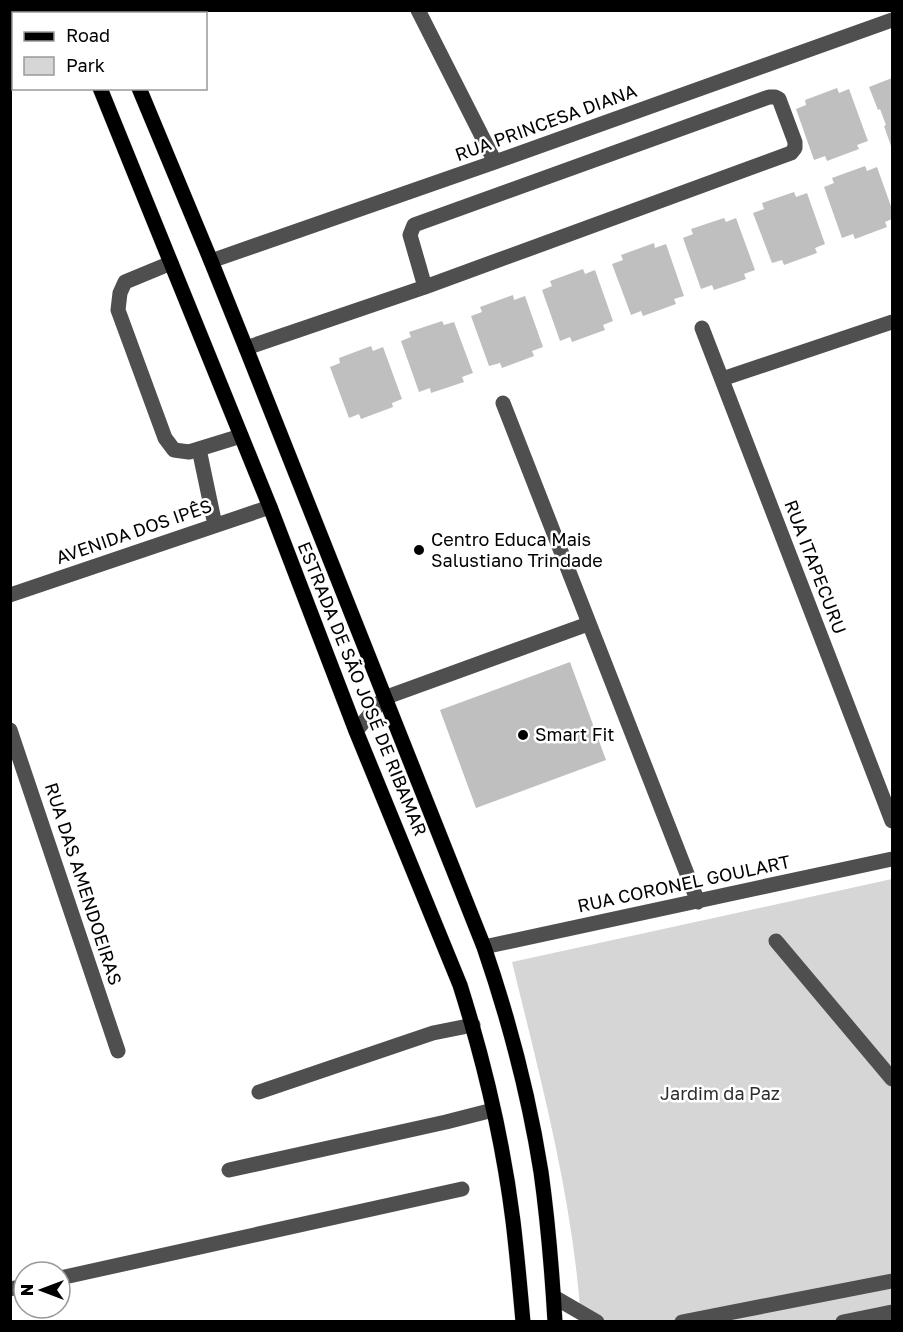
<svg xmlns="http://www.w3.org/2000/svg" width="903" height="1332" font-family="'Golos Text',sans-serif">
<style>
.green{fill:#d6d6d6}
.building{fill:#bfbfbf}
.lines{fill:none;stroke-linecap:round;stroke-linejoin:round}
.major-casing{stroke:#dbdbdb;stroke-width:16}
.minor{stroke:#4f4f4f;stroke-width:15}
.major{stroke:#000;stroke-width:15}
.poi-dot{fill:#000;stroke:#fff;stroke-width:2}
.labels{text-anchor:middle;stroke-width:5;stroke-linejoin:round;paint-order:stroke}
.street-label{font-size:18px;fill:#000;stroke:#fff}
.poi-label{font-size:18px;fill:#000;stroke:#fff;text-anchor:start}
.park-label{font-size:18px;fill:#2d2d2d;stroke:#fff}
</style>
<rect width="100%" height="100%" fill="#fff"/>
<path class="green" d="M892,879V1321H581C573,1199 541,1081 512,962Z"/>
<path class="building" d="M892,78V149L884,126L886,125L880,109L878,110L869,87Z
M837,88L839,93L849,89L868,141L857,145L859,149L827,161L825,156L814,160L796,109L806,105L805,100Z
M865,166L867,171L877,167L892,209V219L885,222L887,227L855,239L853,234L842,238L824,187L834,183L832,178Z
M794,192L796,197L807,193L825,244L815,248L817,253L784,265L782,260L772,263L753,213L764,209L762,203Z
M724,218L726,222L736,218L755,270L744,274L746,279L714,290L712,285L701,289L683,238L693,234L691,229Z
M654,243L655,248L666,244L684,296L674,299L676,304L643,316L641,311L631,315L612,264L623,260L621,255Z
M583,269L585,274L595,270L613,321L603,325L605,330L572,342L570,337L560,341L542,290L552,286L550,281Z
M513,295L514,300L525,296L543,347L532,351L534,356L502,368L500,363L489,366L471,316L482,312L480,307Z
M442,321L444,325L454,322L473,373L462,377L464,382L431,393L430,388L419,392L401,341L411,337L409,332Z
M371,346L373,351L383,347L402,399L392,403L393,407L361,419L359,414L349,418L330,367L340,363L339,358Z
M570,662L606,760L476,808L440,710Z"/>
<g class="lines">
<defs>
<path id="major" d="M71,10L72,14
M107,10L108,14
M100,88L270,507L356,731L460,985C484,1061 503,1141 513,1221C517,1254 520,1288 523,1322
M139,88L211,261L246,348L484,947C509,1020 529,1096 541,1172C548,1222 552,1271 555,1322"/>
</defs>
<use href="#major" class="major-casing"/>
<path class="minor" d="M418,10L495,162
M10,63L14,62
M211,261L495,162L892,20
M171,263L125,282L120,293L118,310L165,438L174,450L189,452L241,436
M702,328L892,821
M246,348L425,287L791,153L795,148V142L779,99L775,97H769L414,225L410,235L425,287
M722,379L892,322
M503,403L698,902
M199,449L215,525
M10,595L270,507
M10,730L118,1051
M356,731L384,698L588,624
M776,941L892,1079
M484,947L892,859
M259,1092L433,1033L473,1025
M229,1170L446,1122L493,1110
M60,1278L462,1189
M10,1289L24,1286
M554,1297L597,1322
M682,1322L892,1281
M843,1322L892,1312"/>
<use href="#major" class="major"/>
</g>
<g class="poi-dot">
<circle cx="419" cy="550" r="6"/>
<circle cx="523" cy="735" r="6"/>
</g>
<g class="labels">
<g class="street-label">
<text transform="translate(546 123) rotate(-20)" y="6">RUA PRINCESA DIANA</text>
<text transform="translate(134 532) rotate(-19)" y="6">AVENIDA DOS IPÊS</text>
<text transform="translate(815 567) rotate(69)" y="6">RUA ITAPECURU</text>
<text transform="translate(362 689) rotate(68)" y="6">ESTRADA DE SÃO JOSÉ DE RIBAMAR</text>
<text transform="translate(83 884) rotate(72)" y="6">RUA DAS AMENDOEIRAS</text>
<text transform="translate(684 884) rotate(-12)" y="6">RUA CORONEL GOULART</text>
</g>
<g class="poi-label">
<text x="431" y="546">Centro Educa Mais<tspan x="431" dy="21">Salustiano Trindade</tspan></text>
<text x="535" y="741">Smart Fit</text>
</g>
<g class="park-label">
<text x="720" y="1100">Jardim da Paz</text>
</g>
</g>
<rect width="903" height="1332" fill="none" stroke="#000000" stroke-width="24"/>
<rect x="12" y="12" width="195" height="78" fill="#ffffff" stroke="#999999" stroke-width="1.5"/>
<rect x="24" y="32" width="30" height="9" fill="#000000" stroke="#999999" stroke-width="1.5"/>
<text x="66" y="42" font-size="18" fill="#000000">Road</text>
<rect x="24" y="57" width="30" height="18" fill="#d6d6d6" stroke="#999999" stroke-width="1.5"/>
<text x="66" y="72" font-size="18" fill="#000000">Park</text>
<g transform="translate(42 1290) rotate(270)"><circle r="28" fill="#ffffff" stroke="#999999" stroke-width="1.5"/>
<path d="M0-4.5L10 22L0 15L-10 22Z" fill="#000000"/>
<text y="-9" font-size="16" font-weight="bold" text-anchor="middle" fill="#000000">N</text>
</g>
</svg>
